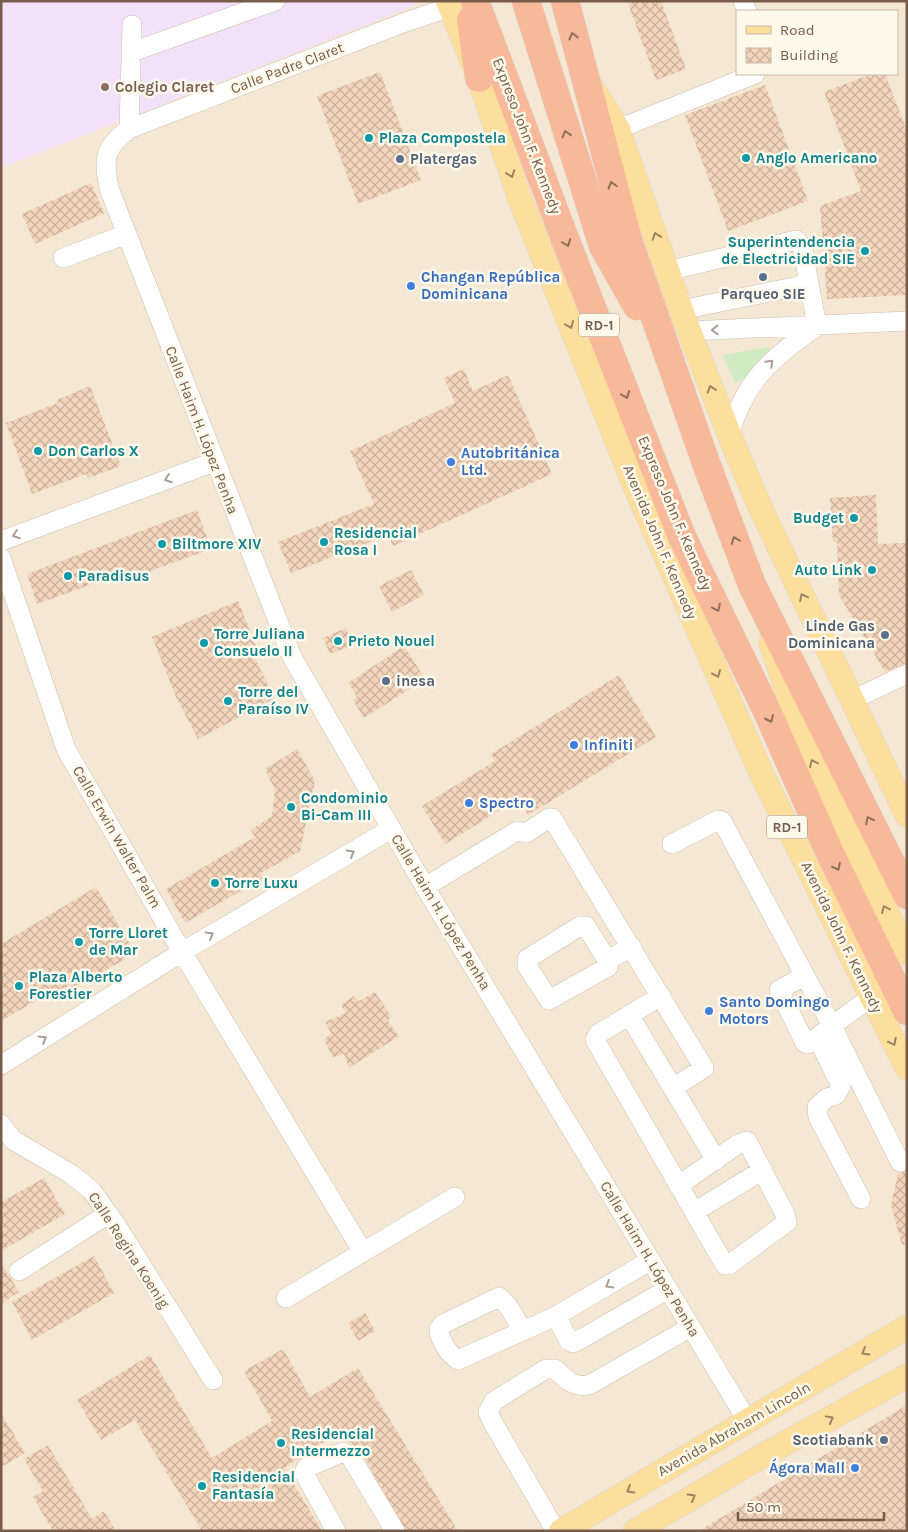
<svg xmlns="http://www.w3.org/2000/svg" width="908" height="1532" font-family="Karla,sans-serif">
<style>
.residential{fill:#f4e7d3;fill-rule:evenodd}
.education{fill:#f2e1f9}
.green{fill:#d0ebc3}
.building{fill:url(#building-cross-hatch)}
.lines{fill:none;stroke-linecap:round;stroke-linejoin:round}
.minor-casing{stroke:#cebdab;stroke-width:20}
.major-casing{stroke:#dbd5d0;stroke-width:25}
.highway-casing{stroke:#dbd5d0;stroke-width:29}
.minor{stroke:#fff;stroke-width:19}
.major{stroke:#fcdf9c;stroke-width:24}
.highway{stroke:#f8b99a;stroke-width:28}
.oneway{stroke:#906f59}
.oneway2{stroke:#9e8362}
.oneway3{stroke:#ad9d92}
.education-dot{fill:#8d6e63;stroke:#fff9eb;stroke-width:2}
.culture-dot{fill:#0f9aa8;stroke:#fff9eb;stroke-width:2}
.service-dot{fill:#5c6f8a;stroke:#fff9eb;stroke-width:2}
.shop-dot{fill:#3f7fe0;stroke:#fff9eb;stroke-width:2}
.labels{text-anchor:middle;stroke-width:5;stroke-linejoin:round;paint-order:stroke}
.shield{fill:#fff9eb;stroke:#9f8b7a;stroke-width:1}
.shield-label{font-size:14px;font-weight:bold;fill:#765c49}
.street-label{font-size:15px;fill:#765c49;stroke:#fff9eb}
.education-label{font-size:15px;font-weight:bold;fill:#785e54;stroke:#fff9eb;text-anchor:start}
.culture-label{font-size:15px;font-weight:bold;fill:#0d838f;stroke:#fff9eb;text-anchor:start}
.service-label{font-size:15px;font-weight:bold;fill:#4e5e75;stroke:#fff9eb;text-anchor:start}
.shop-label{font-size:15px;font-weight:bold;fill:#366cbe;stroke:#fff9eb;text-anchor:start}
</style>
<defs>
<pattern id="building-cross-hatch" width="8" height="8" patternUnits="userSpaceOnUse" patternTransform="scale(1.25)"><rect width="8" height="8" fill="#f3d5bc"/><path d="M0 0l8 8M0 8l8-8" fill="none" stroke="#c9b09b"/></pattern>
</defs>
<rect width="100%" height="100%" fill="#fdf5e5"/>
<path class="residential" d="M1,1H907V1531H1ZM737,11H897V74H737Z"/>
<path class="education" d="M1,1H415L416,5L1,168Z"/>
<path class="green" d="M769,347C770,367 751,375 735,383L723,355Z"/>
<path class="building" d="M627,1H661L686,69L656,80Z
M380,72L421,180L358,204L317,96Z
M872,74H885L907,131V295L827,299L820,206L861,191L824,92Z
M765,85L808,201L728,231L685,115Z
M91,183L104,213L35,244L22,214Z
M464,369L473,391L508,375L552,474L393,546L388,535L291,573L278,542L374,504L350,451L455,403L444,378Z
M90,386L121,466L88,478L86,474L32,494L6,423L58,403L57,400Z
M876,495L878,544L907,543V663L885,672L839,595L837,542H833L830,498Z
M197,510L211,549L128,579L125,572L37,604L27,574Z
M411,570L424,595L392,612L379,586Z
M238,601L257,649L251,651L275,698L198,739L176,697L152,637Z
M346,628L353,645L330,654L323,638Z
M404,646L425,679L364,718L353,700L357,697L348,683Z
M619,675L656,737L528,815L518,799L445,844L422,806L495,761L491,754Z
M297,749L315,781L300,851L261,873L263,878L185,923L166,889L255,837L251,830L272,816L275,790L265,769Z
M96,887L135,953L62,996L58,988L1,1021V944Z
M375,992L391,1016L388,1021L399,1036L349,1068L344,1054L333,1057L324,1040L331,1033L325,1022L346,1013L341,1005L354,996L359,1001Z
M907,1171V1244L902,1245L891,1205L898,1173Z
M44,1178L65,1214L1,1251V1202Z
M94,1256L114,1293L32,1340L12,1302Z
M1,1263L19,1292L1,1304Z
M365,1313L375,1331L358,1341L348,1323Z
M283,1349L310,1397L358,1368L458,1531H406L360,1450L349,1442L342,1431L284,1468L322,1531H202L135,1420L101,1440L77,1400L150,1355L212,1458L272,1421L244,1371Z
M907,1405V1531H699Z
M1,1413L25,1453L1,1467Z
M48,1445L92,1519L104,1511L116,1531H53L33,1497L43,1491L24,1459Z"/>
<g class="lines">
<defs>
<path id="minor" d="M743,1L747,11
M450,7L403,23L129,129C103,148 103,161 110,191L292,657L425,887L747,1420
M132,52L275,1
M129,129L132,25
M618,129L755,74
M63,258L127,234
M668,271L796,240L802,246L817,326
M681,310L809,284
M690,331L907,321
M729,434C747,378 770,360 817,326
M1,541L214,462
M1,558L66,749L182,952L363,1252
M854,699L907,674
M672,844L718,820L722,821L832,1026L808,1044L805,1043L779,990L804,976
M425,887L517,831L526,833L549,818H552L704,1068L673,1088
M607,960L608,967L549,1000L527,966V959L580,926H586L607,960L632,947
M661,996L598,1034L595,1040L723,1262L725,1265H729L787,1222L785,1214L747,1141L738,1144L679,1185
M871,997L832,1026L900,1162
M629,1015L716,1160
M817,1037L841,1086L836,1095L827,1098L817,1107L818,1117L861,1199
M1,1065L182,952L391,829
M1,1124L13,1140L71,1174L91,1190L115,1223L213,1380
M694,1212L763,1170
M651,1260L556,1316L569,1341L573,1343L581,1339L668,1289
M19,1271L108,1214
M286,1298L455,1197
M523,1331L508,1306L499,1297L443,1324L439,1329C439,1339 449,1355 458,1360L556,1316
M336,1531L304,1473L306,1468L343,1452L350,1456L395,1531
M556,1531L493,1423L488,1412L494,1401L546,1369H555C566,1379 573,1388 589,1385L691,1327"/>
<path id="major" d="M448,1L479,78L520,199L637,491L763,777L907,1068
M593,89L618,129L681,310L729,434L760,507L907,815
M771,643L806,749L907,953
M561,1531L907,1327
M635,1531L771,1451L907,1376"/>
<path id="highway" d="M475,1L567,244L682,537L767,711L830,853L907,1011
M526,1L603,246L637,306
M565,1L629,243L706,463L752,585L907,895
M471,20L479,78"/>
</defs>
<use href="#minor" class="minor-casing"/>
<use href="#major" class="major-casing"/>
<use href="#highway" class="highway-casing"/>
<use href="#minor" class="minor"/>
<use href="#major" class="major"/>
<use href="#highway" class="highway"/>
</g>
<defs><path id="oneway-chevron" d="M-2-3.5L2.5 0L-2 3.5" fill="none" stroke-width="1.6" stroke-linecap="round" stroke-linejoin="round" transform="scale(1.25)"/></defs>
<g class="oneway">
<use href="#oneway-chevron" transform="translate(573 36) rotate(-104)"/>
<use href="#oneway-chevron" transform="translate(566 134) rotate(-107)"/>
<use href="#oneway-chevron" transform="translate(612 185) rotate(-106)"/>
<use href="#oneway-chevron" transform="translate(567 243) rotate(69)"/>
<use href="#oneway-chevron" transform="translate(626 395) rotate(68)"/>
<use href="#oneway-chevron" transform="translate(735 540) rotate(-111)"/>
<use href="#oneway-chevron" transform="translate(717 608) rotate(64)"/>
<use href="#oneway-chevron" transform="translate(770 719) rotate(66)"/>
<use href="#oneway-chevron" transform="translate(869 820) rotate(-117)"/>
<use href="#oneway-chevron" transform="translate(837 867) rotate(64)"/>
</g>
<g class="oneway2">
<use href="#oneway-chevron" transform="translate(511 174) rotate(70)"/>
<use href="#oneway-chevron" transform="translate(656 236) rotate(-109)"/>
<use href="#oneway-chevron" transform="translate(570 325) rotate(68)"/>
<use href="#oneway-chevron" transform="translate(711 389) rotate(-109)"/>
<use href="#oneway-chevron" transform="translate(803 597) rotate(-116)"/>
<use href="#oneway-chevron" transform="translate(717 674) rotate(66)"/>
<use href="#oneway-chevron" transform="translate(813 763) rotate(-116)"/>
<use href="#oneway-chevron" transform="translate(885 909) rotate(-116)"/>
<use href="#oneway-chevron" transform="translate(893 1042) rotate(63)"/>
<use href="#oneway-chevron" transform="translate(865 1352) rotate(150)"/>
<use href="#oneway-chevron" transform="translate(830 1419) rotate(-29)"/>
<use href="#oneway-chevron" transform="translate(630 1490) rotate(149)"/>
<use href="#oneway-chevron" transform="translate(692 1497) rotate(-30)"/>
</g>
<g class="oneway3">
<use href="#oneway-chevron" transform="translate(715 330) rotate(178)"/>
<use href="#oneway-chevron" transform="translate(770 363) rotate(-45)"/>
<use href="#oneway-chevron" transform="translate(168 479) rotate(160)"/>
<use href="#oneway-chevron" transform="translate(16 535) rotate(160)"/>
<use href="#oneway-chevron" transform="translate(351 853) rotate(-30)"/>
<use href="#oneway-chevron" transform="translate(210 935) rotate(-30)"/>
<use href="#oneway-chevron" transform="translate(43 1039) rotate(-32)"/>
<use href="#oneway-chevron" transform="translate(609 1285) rotate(149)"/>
</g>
<circle class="education-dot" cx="105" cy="87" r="5"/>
<g class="culture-dot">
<circle cx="369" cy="138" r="5"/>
<circle cx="746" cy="158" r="5"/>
<circle cx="865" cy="251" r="5"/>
<circle cx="38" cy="451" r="5"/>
<circle cx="854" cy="518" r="5"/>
<circle cx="324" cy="542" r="5"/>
<circle cx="162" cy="544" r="5"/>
<circle cx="872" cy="570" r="5"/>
<circle cx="68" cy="576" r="5"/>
<circle cx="338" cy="641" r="5"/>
<circle cx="204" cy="643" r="5"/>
<circle cx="228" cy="701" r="5"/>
<circle cx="291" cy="807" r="5"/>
<circle cx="215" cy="883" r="5"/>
<circle cx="79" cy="942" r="5"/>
<circle cx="19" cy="986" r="5"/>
<circle cx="281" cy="1443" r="5"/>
<circle cx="202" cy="1486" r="5"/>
</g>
<g class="service-dot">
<circle cx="400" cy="159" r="5"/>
<circle cx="763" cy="277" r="5"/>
<circle cx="885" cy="635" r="5"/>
<circle cx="386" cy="681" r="5"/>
<circle cx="884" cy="1440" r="5"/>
</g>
<g class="shop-dot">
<circle cx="411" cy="286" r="5"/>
<circle cx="451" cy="462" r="5"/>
<circle cx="574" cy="745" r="5"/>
<circle cx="469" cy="803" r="5"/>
<circle cx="709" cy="1011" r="5"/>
<circle cx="855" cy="1468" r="5"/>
</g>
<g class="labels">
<g class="shield">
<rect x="579" y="313.5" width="40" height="23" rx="4"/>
<rect x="767" y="815.5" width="40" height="23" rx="4"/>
</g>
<g class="shield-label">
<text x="599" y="330">RD-1</text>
<text x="787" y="832">RD-1</text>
</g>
<g class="street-label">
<text transform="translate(287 68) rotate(-21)" y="5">Calle Padre Claret</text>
<text transform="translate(527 136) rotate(69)" y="5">Expreso John F. Kennedy</text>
<text transform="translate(202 430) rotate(69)" y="5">Calle Haim H. López Penha</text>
<text transform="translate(675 513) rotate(67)" y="5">Expreso John F. Kennedy</text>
<text transform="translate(660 542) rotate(67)" y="5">Avenida John F. Kennedy</text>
<text transform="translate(117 837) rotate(60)" y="5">Calle Erwin Walter Palm</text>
<text transform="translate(441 912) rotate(59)" y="5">Calle Haim H. López Penha</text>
<text transform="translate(842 937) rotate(64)" y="5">Avenida John F. Kennedy</text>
<text transform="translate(129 1250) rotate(57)" y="5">Calle Regina Koenig</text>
<text transform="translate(650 1259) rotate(59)" y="5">Calle Haim H. López Penha</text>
<text transform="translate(734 1429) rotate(-30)" y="5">Avenida Abraham Lincoln</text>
</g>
<g class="education-label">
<text x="115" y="92">Colegio Claret</text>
</g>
<g class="culture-label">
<text x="379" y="143">Plaza Compostela</text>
<text x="756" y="163">Anglo Americano</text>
<text x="855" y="247" text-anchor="end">Superintendencia<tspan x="855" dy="17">de Electricidad SIE</tspan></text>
<text x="48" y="456">Don Carlos X</text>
<text x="844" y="523" text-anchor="end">Budget</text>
<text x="334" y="538">Residencial<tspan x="334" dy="17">Rosa I</tspan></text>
<text x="172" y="549">Biltmore XIV</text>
<text x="862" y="575" text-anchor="end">Auto Link</text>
<text x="78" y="581">Paradisus</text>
<text x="214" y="639">Torre Juliana<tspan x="214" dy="17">Consuelo II</tspan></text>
<text x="348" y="646">Prieto Nouel</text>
<text x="238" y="697">Torre del<tspan x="238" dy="17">Paraíso IV</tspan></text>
<text x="301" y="803">Condominio<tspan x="301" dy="17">Bi-Cam III</tspan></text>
<text x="225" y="888">Torre Luxu</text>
<text x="89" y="938">Torre Lloret<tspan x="89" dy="17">de Mar</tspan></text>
<text x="29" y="982">Plaza Alberto<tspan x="29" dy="17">Forestier</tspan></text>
<text x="291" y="1439">Residencial<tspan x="291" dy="17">Intermezzo</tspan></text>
<text x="212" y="1482">Residencial<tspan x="212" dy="17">Fantasía</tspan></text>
</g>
<g class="service-label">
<text x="410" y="164">Platergas</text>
<text x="763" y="299" text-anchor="middle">Parqueo SIE</text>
<text x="875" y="631" text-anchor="end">Linde Gas<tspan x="875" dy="17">Dominicana</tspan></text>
<text x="396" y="686">inesa</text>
<text x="874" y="1445" text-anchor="end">Scotiabank</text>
</g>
<g class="shop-label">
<text x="421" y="282">Changan República<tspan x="421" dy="17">Dominicana</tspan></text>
<text x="461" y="458">Autobritánica<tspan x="461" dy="17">Ltd.</tspan></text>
<text x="584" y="750">Infiniti</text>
<text x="479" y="808">Spectro</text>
<text x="719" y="1007">Santo Domingo<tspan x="719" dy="17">Motors</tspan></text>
<text x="845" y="1473" text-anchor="end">Ágora Mall</text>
</g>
</g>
<rect width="908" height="1532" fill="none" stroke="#765c49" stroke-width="5"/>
<rect x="736" y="10" width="162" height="65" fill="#fff9eb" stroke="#c8baaa"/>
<rect x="746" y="26" width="25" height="8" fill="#fcdf9c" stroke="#c8baaa"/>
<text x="780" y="35" font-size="15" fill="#765c49">Road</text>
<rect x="746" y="48" width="25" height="15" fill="url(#building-cross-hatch)" stroke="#c8baaa"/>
<text x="780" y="60" font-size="15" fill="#765c49">Building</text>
<path d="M738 1512v8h146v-8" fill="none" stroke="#765c49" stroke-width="2.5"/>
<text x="746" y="1512" font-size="15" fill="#765c49" stroke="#fff9eb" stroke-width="4" paint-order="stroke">50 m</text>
</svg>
